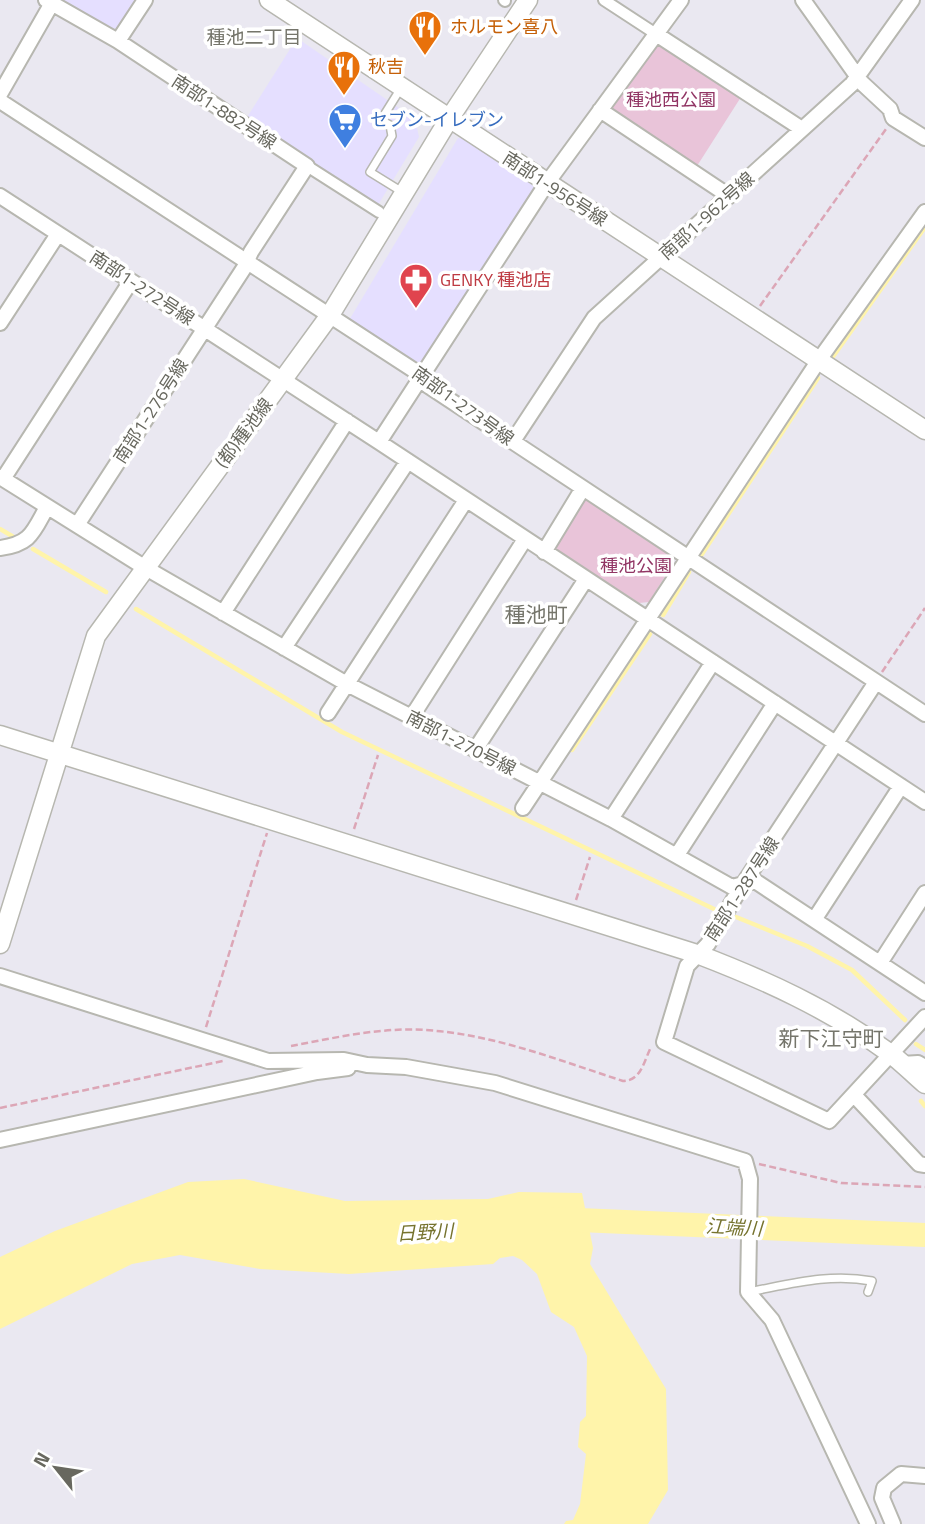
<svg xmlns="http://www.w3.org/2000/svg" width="925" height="1524" font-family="'Titillium Web','Noto Sans JP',sans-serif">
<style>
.commercial{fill:#e5dfff}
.green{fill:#e9c4d9}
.water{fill:#fff4aa}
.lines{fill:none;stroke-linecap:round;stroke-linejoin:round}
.stream{stroke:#fff4aa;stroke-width:4.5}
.river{stroke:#fff4aa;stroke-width:24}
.service-casing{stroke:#b7b7b0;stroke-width:10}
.pedestrian-casing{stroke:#b7b7b0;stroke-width:14}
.minor-casing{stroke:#b7b7b0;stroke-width:18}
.tertiary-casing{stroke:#b7b7b0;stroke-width:21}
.path{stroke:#dca6b6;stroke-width:2.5;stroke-dasharray:7 3.5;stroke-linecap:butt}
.service{stroke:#fff;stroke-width:7}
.pedestrian{stroke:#fff;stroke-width:10}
.minor{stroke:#fff;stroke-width:14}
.tertiary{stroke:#fff;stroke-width:18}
.labels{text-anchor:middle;stroke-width:7;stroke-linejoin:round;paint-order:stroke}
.food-label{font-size:18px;fill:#c56008;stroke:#fff;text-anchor:start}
.park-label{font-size:18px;fill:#913564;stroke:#fff}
.street-label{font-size:18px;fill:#68685f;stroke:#fff}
.shop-label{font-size:18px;fill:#366cbe;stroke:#fff;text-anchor:start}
.health-label{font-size:18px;fill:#be3a42;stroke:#fff;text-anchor:start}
.neighbourhood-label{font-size:19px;fill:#75756b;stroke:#fff}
.water-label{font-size:19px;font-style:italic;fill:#76732e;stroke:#fff}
.quarter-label{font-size:21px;fill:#75756b;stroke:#fff}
</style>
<rect width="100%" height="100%" fill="#eae8f1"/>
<path class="commercial" d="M60,0H136L117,28L111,29Z
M297,38L415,119L419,137L378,205L246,119Z
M458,138H463L533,184L535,191L420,369L348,322Z"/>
<path class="green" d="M661,44L741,97L697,166L613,110L611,105L654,46Z
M589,500L672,554L674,562L649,602L639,603L557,550L555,541L580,501Z"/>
<path class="water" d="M244,1179L345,1201L488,1199L519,1192L582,1193L593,1248L590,1264L666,1389L668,1490L648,1524H564L566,1521L573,1520L580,1504L586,1454L578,1447L580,1422L586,1416L587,1356L574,1327L551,1312L537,1274L522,1260L513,1256L500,1258L493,1264L349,1274L260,1269L180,1255L132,1264L0,1329V1257L55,1231L188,1182Z"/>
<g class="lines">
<path class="stream" d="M832,358L925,227
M0,529L17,539
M33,549L106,592
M700,557L818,378
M136,609L342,732L714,909
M663,615L689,572
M572,750L650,634
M736,917L807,946L852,970L905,1020
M916,1044L925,1050
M921,1101L925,1106"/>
<path class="river" d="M556,1219L925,1235"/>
<defs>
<path id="service" d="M401,88L381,120L390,125L392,136L370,172L404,193
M748,1292C791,1284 829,1273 872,1281L868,1292"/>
<path id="pedestrian" d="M504,0L505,1
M604,0L656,34
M307,166L379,212"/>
<path id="minor" d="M46,0L118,41L307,166L251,252L244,268L77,525
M803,0L862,83L890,109L893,118L925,138
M656,34L802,129
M118,41L145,0
M0,94L52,3
M0,101L418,373L424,383L925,714
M600,110L729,196
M0,196L379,442L925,802
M0,323L58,234
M513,441L594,318L852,84L912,0
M379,442L547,183L681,0
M0,477L144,567L347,684L611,819L732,887L755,881L925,993
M3,479L131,281
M0,548C31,544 33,532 47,507
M544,552L583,488
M223,613L347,421
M284,648L408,461
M876,682L738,892L708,944L687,966L664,1042L829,1121L925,1017
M328,713L466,500
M411,718L525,539
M475,750L586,579
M523,808L819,360L925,212
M611,819L713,662
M677,855L775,703
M814,920L901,786
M880,963L925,893
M0,976L268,1061L344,1060L367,1065L406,1067L495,1083L745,1161L750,1179L748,1292L772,1320L868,1524
M902,1064L918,1063L925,1067
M854,1095L919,1164L925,1165
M0,1140L317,1072L348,1068
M893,1524L882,1498L884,1488L901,1474L925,1476"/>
<path id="tertiary" d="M269,0L925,430
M0,735L697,954C765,980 829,1009 888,1052C901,1061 913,1074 925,1084
M0,944L96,636L330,315L449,119L528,0"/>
</defs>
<use href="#service" class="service-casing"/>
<use href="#pedestrian" class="pedestrian-casing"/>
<use href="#minor" class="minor-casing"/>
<use href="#tertiary" class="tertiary-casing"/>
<path class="path" d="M760,306L886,129
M882,672L925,608
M354,829L378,755
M576,900L590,857
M206,1027L267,833
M291,1046C334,1038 380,1027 425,1030C493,1034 558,1060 623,1081C641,1081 644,1061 651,1047
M0,1108L223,1061
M759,1164L841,1183L925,1187"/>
<use href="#service" class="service"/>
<use href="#pedestrian" class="pedestrian"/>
<use href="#minor" class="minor"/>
<use href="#tertiary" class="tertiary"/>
</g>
<defs>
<symbol id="restaurant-pin" viewBox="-11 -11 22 30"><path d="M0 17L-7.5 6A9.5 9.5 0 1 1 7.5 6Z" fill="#e8710a" stroke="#fff"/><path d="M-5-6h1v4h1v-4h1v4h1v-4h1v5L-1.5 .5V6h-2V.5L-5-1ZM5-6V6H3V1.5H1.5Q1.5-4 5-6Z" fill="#fff"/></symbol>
<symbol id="supermarket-pin" viewBox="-11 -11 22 30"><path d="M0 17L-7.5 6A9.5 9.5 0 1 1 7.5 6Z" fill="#3f7fe0" stroke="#fff"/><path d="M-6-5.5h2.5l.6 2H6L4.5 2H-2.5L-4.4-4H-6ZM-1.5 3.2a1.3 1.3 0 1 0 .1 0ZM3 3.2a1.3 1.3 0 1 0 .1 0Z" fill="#fff"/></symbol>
<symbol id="pharmacy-pin" viewBox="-11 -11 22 30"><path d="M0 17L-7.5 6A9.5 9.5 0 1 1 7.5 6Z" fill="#e0444e" stroke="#fff"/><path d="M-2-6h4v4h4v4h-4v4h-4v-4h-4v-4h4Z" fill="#fff"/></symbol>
</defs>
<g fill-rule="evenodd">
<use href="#restaurant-pin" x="406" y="8" width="38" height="52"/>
<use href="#restaurant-pin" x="325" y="48" width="38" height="52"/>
<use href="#supermarket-pin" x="326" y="101" width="38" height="52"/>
<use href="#pharmacy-pin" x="397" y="261" width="38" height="52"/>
</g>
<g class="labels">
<g class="food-label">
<text x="450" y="33">ホルモン喜八</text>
<text x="368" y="73">秋吉</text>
</g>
<g class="park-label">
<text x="671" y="106">種池西公園</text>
<text x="636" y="572">種池公園</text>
</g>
<g class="street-label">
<text transform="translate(224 112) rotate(33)" y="6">南部1-882号線</text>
<text transform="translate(555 189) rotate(33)" y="6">南部1-956号線</text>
<text transform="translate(707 216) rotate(-42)" y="6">南部1-962号線</text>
<text transform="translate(142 288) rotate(33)" y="6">南部1-272号線</text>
<text transform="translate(463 406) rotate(36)" y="6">南部1-273号線</text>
<text transform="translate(151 411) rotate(-57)" y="6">南部1-276号線</text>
<text transform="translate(244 433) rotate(-53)" y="6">(都)種池線</text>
<text transform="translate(461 743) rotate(27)" y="6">南部1-270号線</text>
<text transform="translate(742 889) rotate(-57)" y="6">南部1-287号線</text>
</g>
<g class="shop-label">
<text x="370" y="126">セブン-イレブン</text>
</g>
<g class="health-label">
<text x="440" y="286">GENKY 種池店</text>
</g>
<g class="neighbourhood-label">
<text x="254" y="44">種池二丁目</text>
</g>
<g class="water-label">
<text transform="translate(734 1227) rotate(3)" y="7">江端川</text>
<text transform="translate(425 1232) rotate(-3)" y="7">日野川</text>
</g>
<g class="quarter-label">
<text x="536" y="622">種池町</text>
<text x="831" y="1046">新下江守町</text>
</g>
</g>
<g transform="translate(56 1468) rotate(300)" stroke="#ffffff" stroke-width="5" paint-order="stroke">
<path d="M0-5L12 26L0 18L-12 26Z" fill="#68685f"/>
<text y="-10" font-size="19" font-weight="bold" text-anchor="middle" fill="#68685f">N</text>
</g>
</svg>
